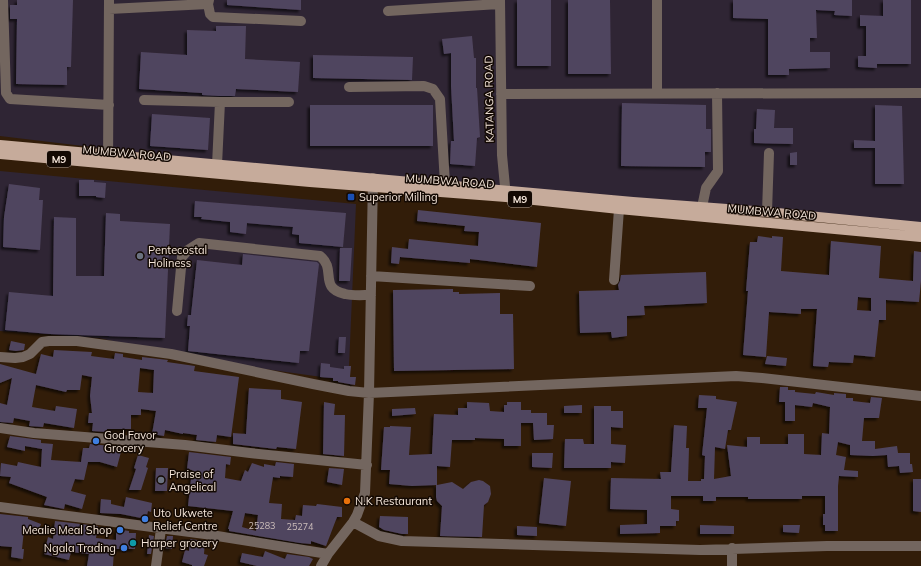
<svg xmlns="http://www.w3.org/2000/svg" width="921" height="566" font-family="Mulish,sans-serif">
<style>
.industrial{fill:#2f2534}
.building{fill:#50455f;fill-rule:evenodd;filter:url(#shadow)}
.lines{fill:none;stroke-linecap:round;stroke-linejoin:round}
.minor{stroke:#73665f;stroke-width:10}
.major{stroke:#c6ab9b;stroke-width:10}
.transit-dot{fill:#1a4fb4;stroke:#130903;stroke-width:1.5}
.worship-dot{fill:#6b7280;stroke:#130903;stroke-width:1.5}
.shop-dot{fill:#3f7fe0;stroke:#130903;stroke-width:1.5}
.food-dot{fill:#e8710a;stroke:#130903;stroke-width:1.5}
.culture-dot{fill:#0f9aa8;stroke:#130903;stroke-width:1.5}
.labels{text-anchor:middle;stroke-width:3;stroke-linejoin:round;paint-order:stroke}
.number-label{font-size:9px;fill:#ccbebb}
.shield{fill:#130903;stroke:#b1a49a;stroke-width:1}
.shield-label{font-size:10px;font-weight:bold;fill:#f5e6da}
.street-label{font-size:11px;fill:#f5e6da;stroke:#130903}
.poi-label{font-size:11px;fill:#f5e6da;stroke:#130903;text-anchor:start}
</style>
<defs>
<filter id="shadow"><feDropShadow dx="-2.5" dy="2.5" stdDeviation="1" flood-color="#0009"/></filter>
</defs>
<rect width="100%" height="100%" fill="#321d09"/>
<path class="industrial" d="M0,0H921V229L508,197L0,136Z
M0,171L356,204L349,367L336,379L193,359L99,338L0,331Z"/>
<path class="building" d="M17,0H73L71,67H67V85L16,84L17,19H10V5H17Z
M227,0H301V10L227,5Z
M517,0H551V66H517Z
M568,0H610L611,74H568Z
M733,0H852V16L834,15L835,11L816,10L817,38H810V52H830V68L789,69V75H768V19L733,18Z
M883,0H911V64H877V68L858,67V56H866V26H860V15L883,16Z
M216,26H246L245,59L300,62L298,92L236,89L235,96H220L202,95V93L139,89L141,52L187,55V30L216,31Z
M472,36L474,58H476V88H477L480,137L477,138L475,166L450,164L451,141H454L451,86V53L444,54L442,39Z
M313,55L413,57L412,80L313,78Z
M622,103L706,105V129H711V152H705V167L621,166Z
M310,105H433V146H310Z
M875,105L902,106L904,184H875V148H854V140L875,141Z
M757,109L775,110L774,128H793V144L754,143V129H756Z
M152,114L210,118L208,150L150,146Z
M797,152V165H790V153Z
M79,180H94V182L106,183L105,198L96,197V196H79Z
M9,184L40,188L39,200H43L40,250L3,247L4,217Z
M195,201L346,213L343,247L299,243V235L292,234L293,227L247,223L246,234L230,232V222L201,219L202,217H194Z
M418,210L541,223L537,267L470,259V263L400,257L399,264L391,263L392,247L408,249L409,239L478,246L479,232L464,231L465,226L417,221Z
M106,213L120,214V221L170,224L165,338L50,334L5,330L9,292L53,296L54,217L76,218V276H104Z
M758,236L772,238V236L783,237L781,271L829,275L831,241L881,246L879,278L913,281L914,251L921,252V281L919,302L886,300V320H879L875,357L854,355L853,363L829,362L828,367L813,366L817,309H801V314L769,312L766,357L743,355L748,291H746L750,242H757ZM858,297L871,298V311L857,310Z
M340,248H352L350,281H339Z
M243,254L317,262L319,264L309,351H300L299,363L188,351L190,326H187L188,315H191L197,260L242,265Z
M706,272L707,303L644,306L645,315L627,316V336L612,338L611,332L580,333L579,291L619,290L618,285L620,281L621,275Z
M453,289V292H459V294L500,293V314H513L514,369L394,371L393,290Z
M339,337H346L345,353H338Z
M11,341L25,344L24,350L16,351L9,350Z
M54,350L92,352L91,356L114,359L115,353L123,354V357L142,360V357L168,360L167,362L195,366L194,371L239,377L231,437L217,435L216,442L196,440L197,435L183,433V434L165,430L164,436L152,434L156,411L141,409V415H131V429H107V432L92,431L93,423H88L89,413H92L90,396L92,377L82,375L80,390H67L66,392L36,385L32,407L55,411L56,406L77,409L74,428L44,423L43,427L29,426L30,421L14,418L13,423L0,422V403L7,405L12,378L0,383V364L36,374L41,354L53,357ZM140,368L154,370L153,393L138,392Z
M767,356L787,358L786,366L765,364Z
M321,363L330,364V367L344,369V366H351L350,377H356L355,385L338,382V381H333V378L320,377Z
M780,387H788V390H795V392L815,394L816,392L834,395V393L846,394V398H853V401L870,403L871,397L882,398L879,418H864L862,441H875V449L897,446L898,453H910V464H912L913,472L900,473L899,466L888,467L887,455L873,456L850,455V445L838,442L836,455L846,457L844,470L858,471V477L839,476L838,486V531H825V525H823V514H825V496H802V499H748V497H716V501H703V496H671V509L679,510V521H676V526H660V533L620,534V525L647,524V510L610,509L611,478L661,479L660,472H671L674,425L687,426L686,448H689L688,481H701V479H704L705,456L702,455L707,408H698L699,395L716,396V399L737,402L731,430H728L725,449L715,447L714,479L731,476L727,445L747,447V437H760V444H788V434H804V454L821,455L822,433L829,434L830,407L813,403L812,407L795,405V421H785V402H779Z
M249,388L281,390V399L302,402L296,449L277,447L276,449L233,444V433L246,434Z
M324,402L335,404L334,415H345L344,456L323,454Z
M467,402L489,403L490,411L504,412V405H507V402H521V410H531V413H547V425H554L553,439L534,440L533,423H521V446H504V439L475,438V440H452L450,467L437,466V485L452,482L463,489L471,482L479,480L483,481L490,486L491,494L488,502L484,505L482,537L440,536L442,506L437,501L436,497V485L412,486L389,484L390,470H381L384,427H390V426L411,427L409,455L432,454L434,414L458,415V408H467Z
M582,405V413H564V406Z
M594,406H611V411H623V428L611,427V444L626,445L625,463L611,462V468H564L565,439H583L584,444H594Z
M415,408L416,414L392,416V409Z
M10,436L41,440V443L53,444L51,460L81,462L83,448H89L90,444L122,447V448L117,467L100,462H88L84,480L75,479L71,491L86,495L82,509L65,504L64,509L44,505L47,497L9,483L11,477L0,476L1,463L17,466L18,462L41,467L42,449L25,446V451L7,447Z
M189,452L231,457L230,465L226,464L225,478L241,481L245,470L248,472L252,463L264,467V464L275,466L276,462L294,464L293,477L280,476V478L273,477L269,503L282,504L281,519L295,520L296,515L302,516L303,505L316,506L317,504L342,507V517H337L326,546L311,541V544L300,543L229,531V529H228L233,511L188,506L192,470L187,469ZM245,513L258,515L256,531L242,527Z
M532,453H553L552,468L532,467Z
M138,455L149,458L146,467L148,468L141,490H129L136,469L134,468Z
M156,468H168L167,491H155Z
M329,468L344,469L342,485L327,482Z
M544,478L571,481L566,526L539,523Z
M913,479H921V512L913,511Z
M126,497L152,503L151,512L148,511L146,519L121,514L100,513L101,499L111,500V504L124,507Z
M0,514L28,517V519L41,524L38,532L26,528L25,531L24,530L22,549H24L23,559L11,557L12,547L0,546Z
M380,516L408,517V534H402L384,530L379,527Z
M55,521L98,526L96,538L116,540V529L129,531V533H136L135,549H114L113,566H87L89,554L71,552L69,560L44,554L48,537L53,539Z
M700,525L734,526V534H700Z
M783,525H800L799,533L783,532Z
M517,526L537,527V536L517,535Z
M149,535L154,536L151,554H147Z
M167,536H173L172,549L165,548Z
M190,539L205,541L204,554L208,555L204,566H192V565L182,562L185,550L189,551Z
M265,551L285,559L287,554L309,557L313,559L309,566H257L240,562L242,553L263,557Z"/>
<g class="lines">
<path class="minor" d="M3,0L6,93L10,99L109,105
M500,0L502,155L506,197
M657,0V93
M208,4L210,14L213,17L301,21
M109,9L208,4L209,0
M388,11L499,4
M349,87L424,86L433,89L440,99L445,184
M501,94L921,93
M144,100L220,102H289
M108,163L109,0
M217,165L220,102
M702,207L706,188L718,171L717,93
M767,212L769,153
M371,276L530,286
M614,280L619,209
M177,311L182,257L188,250L199,243L320,256C337,269 318,288 345,294C353,296 363,295 371,295
M0,357L15,358L23,357L30,354L42,342L49,341H77L171,354L313,384L349,391L369,393L736,376L762,378L921,396
M0,428L34,433L185,445L250,453L367,465
M0,507L205,534L328,554
M353,522L379,536L402,541L700,550L827,546H921
M156,566L161,529
M321,566L328,554L353,522L357,515L365,493L369,393L373,178
M732,566V548"/>
<path class="major" d="M0,145L633,202L767,212L921,227
M0,154L310,182L506,197L619,209L921,237"/>
</g>
<rect class="transit-dot" x="347" y="193" width="8" height="8" rx="2"/>
<g class="worship-dot">
<circle cx="140" cy="256" r="4"/>
<circle cx="161" cy="480" r="4"/>
</g>
<g class="shop-dot">
<circle cx="96" cy="441" r="4"/>
<circle cx="145" cy="519" r="4"/>
<circle cx="120" cy="530" r="4"/>
<circle cx="124" cy="548" r="4"/>
</g>
<circle class="food-dot" cx="347" cy="501" r="4"/>
<circle class="culture-dot" cx="133" cy="543" r="4"/>
<g class="labels">
<g class="number-label">
<text x="262" y="529">25283</text>
<text x="300" y="530">25274</text>
</g>
<g class="shield">
<rect x="47" y="151" width="24" height="16" rx="3"/>
<rect x="508" y="191" width="24" height="16" rx="3"/>
</g>
<g class="shield-label">
<text x="59" y="163">M9</text>
<text x="520" y="203">M9</text>
</g>
<g class="street-label">
<text transform="translate(489 99) rotate(-91)" y="4">KATANGA ROAD</text>
<text transform="translate(127 153) rotate(5)" y="4">MUMBWA ROAD</text>
<text transform="translate(450 181) rotate(4)" y="4">MUMBWA ROAD</text>
<text transform="translate(772 212) rotate(5)" y="4">MUMBWA ROAD</text>
</g>
<g class="poi-label">
<text x="359" y="201">Superior Milling</text>
<text x="148" y="254">Pentecostal<tspan x="148" dy="13">Holiness</tspan></text>
<text x="104" y="439">God Favor<tspan x="104" dy="13">Grocery</tspan></text>
<text x="169" y="478">Praise of<tspan x="169" dy="13">Angelical</tspan></text>
<text x="355" y="505">N.K Restaurant</text>
<text x="153" y="517">Uto Ukwete<tspan x="153" dy="13">Relief Centre</tspan></text>
<text x="112" y="534" text-anchor="end">Mealie Meal Shop</text>
<text x="141" y="547">Harper grocery</text>
<text x="116" y="552" text-anchor="end">Ngala Trading</text>
</g>
</g>
</svg>
